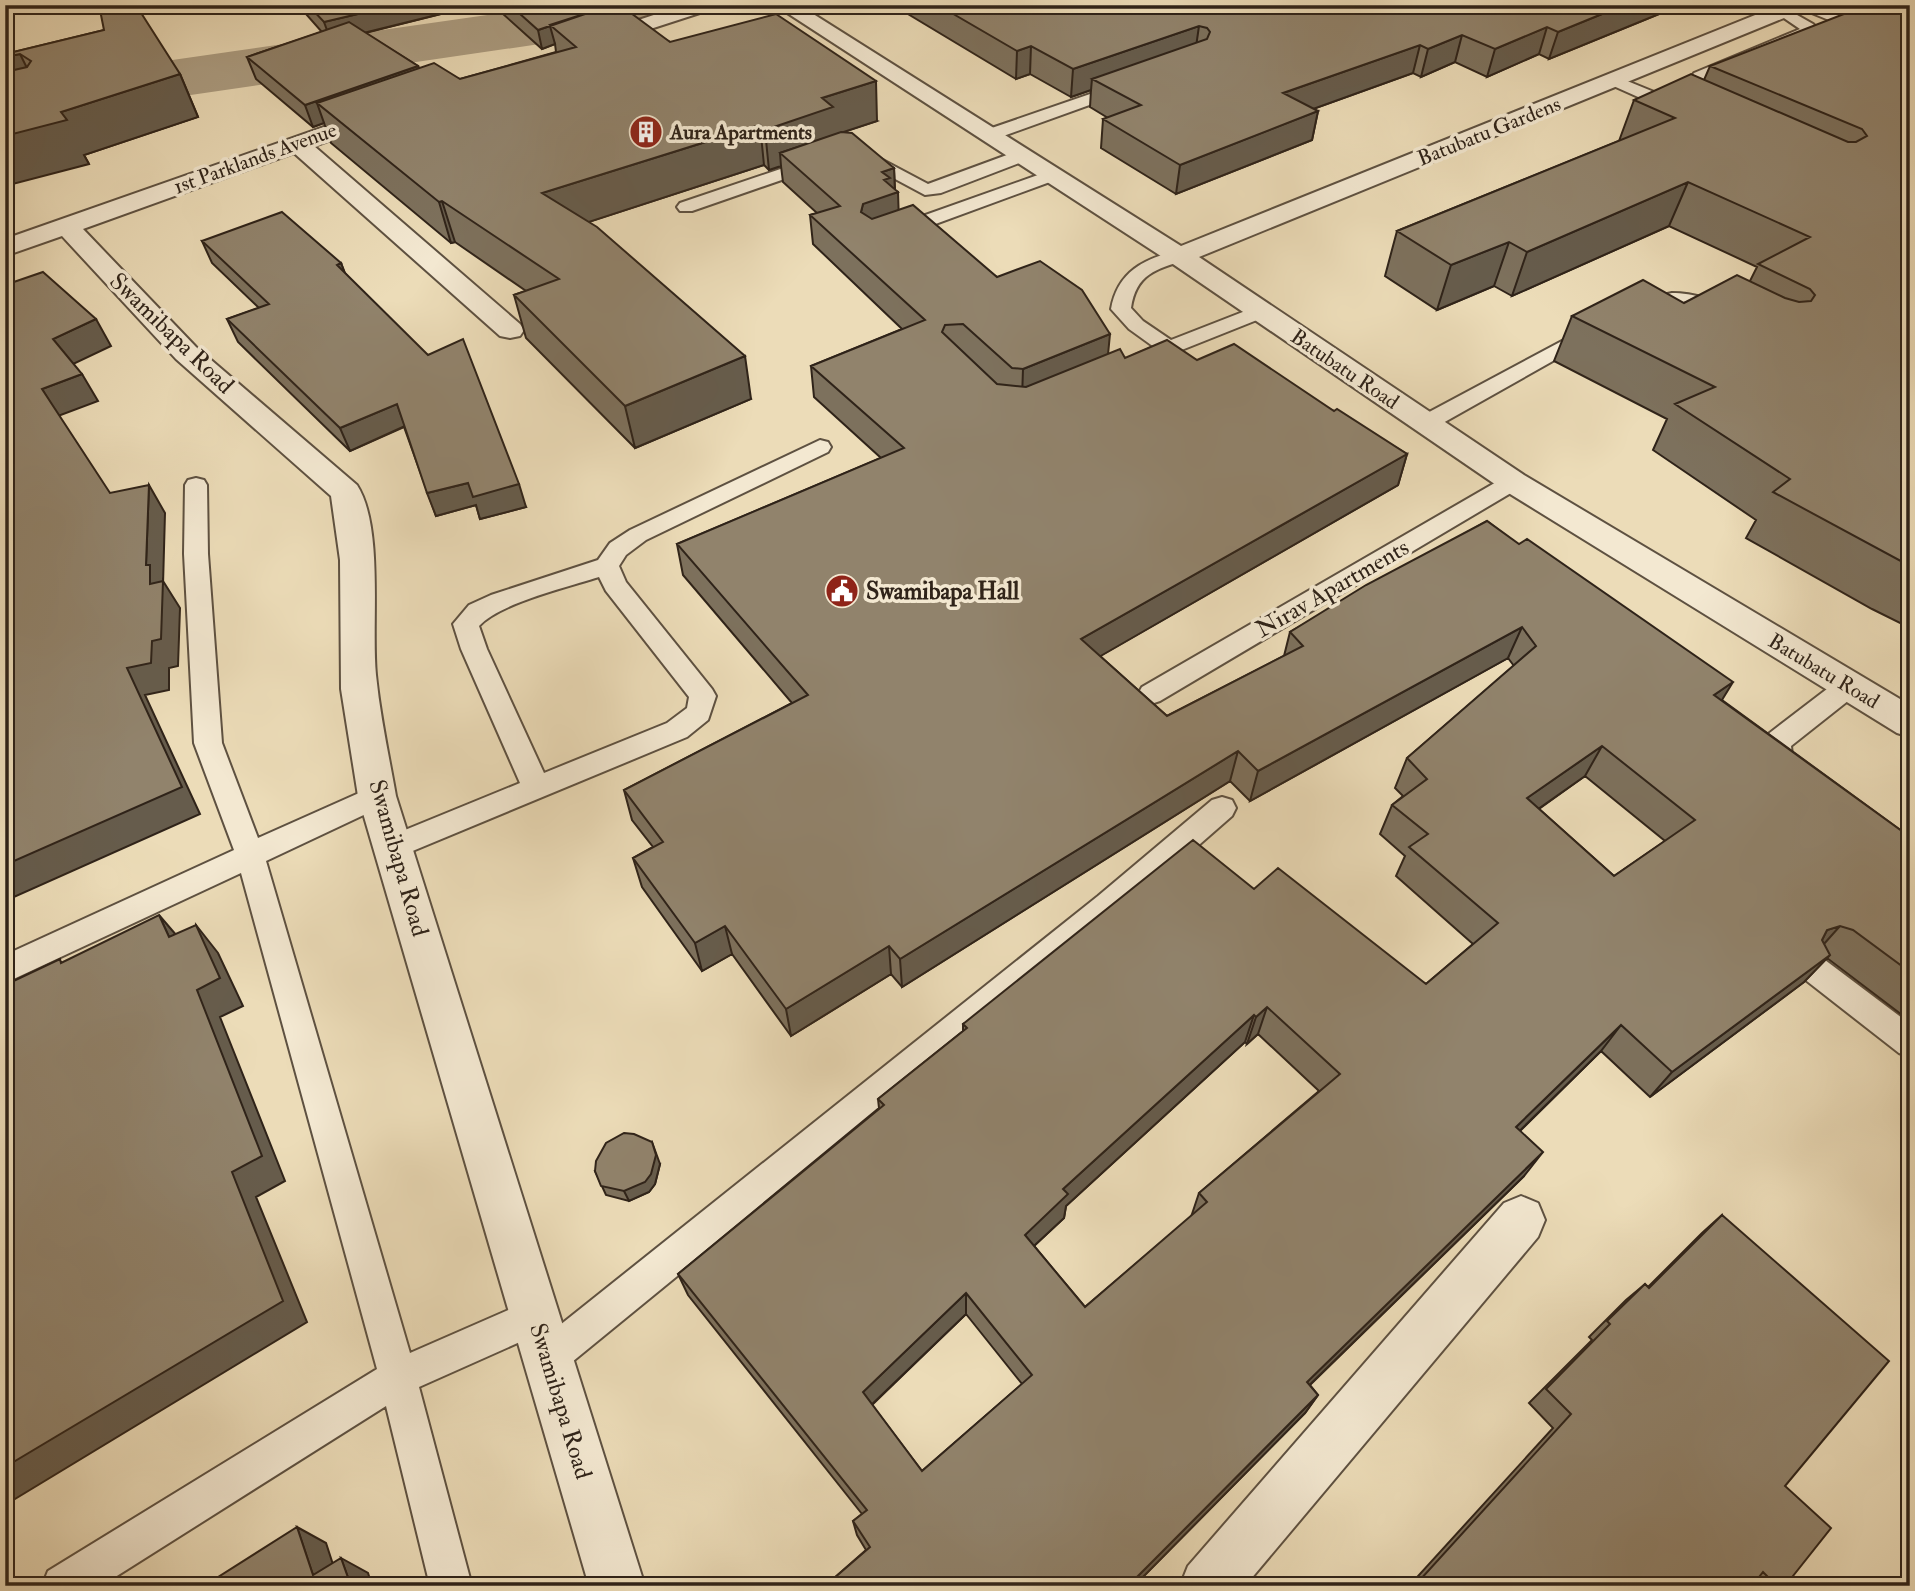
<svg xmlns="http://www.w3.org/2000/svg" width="1915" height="1591" font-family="'IM FELL Double Pica',serif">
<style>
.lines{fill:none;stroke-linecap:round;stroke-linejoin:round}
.river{fill:#ac9d82;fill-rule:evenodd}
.service-casing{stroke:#5e5141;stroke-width:4}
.minor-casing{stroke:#5e5141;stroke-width:4}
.service{fill:#f3e8d1;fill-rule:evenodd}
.minor{fill:#f3e8d1;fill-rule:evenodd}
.wall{fill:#7d715d;stroke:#2f2319;stroke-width:2;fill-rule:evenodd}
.shaded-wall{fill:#665c4c;stroke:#2f2319;stroke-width:2}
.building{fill:#91836c;stroke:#2f2319;stroke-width:2;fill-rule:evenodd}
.labels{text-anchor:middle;stroke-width:7;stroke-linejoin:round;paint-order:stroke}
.far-street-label{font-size:21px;fill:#2f2319;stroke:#f3e8d1}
.far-poi-label{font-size:21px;font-weight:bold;fill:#2f2319;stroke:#f3e8d1;text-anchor:start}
.street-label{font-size:24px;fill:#2f2319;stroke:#f3e8d1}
.poi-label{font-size:24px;font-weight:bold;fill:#2f2319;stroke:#f3e8d1;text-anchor:start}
</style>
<rect width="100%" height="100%" fill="#ecdcb8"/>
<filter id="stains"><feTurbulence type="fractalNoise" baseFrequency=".00286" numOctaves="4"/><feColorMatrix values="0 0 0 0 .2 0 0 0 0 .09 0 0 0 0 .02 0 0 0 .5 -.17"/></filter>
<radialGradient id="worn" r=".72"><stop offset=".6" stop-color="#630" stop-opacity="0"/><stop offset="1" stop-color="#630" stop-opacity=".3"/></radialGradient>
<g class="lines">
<path class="river" d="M557,5H653L645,17L540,44L5,122V84Z"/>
<defs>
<path id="service" d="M1792,5H1813L1910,43V53Z
M1783,7L1813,24L1816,27L1811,35L1706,79H1694L1692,76L1694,73L1800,29L1778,14L1776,11L1778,8Z
M1615,76L1686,105L1688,109L1680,114L1674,113L1609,84L1607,81Z
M1125,82L1133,87L1131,90L995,139H983L981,135L983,131Z
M862,149L928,184L1015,152L1021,151L1030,156L1027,160L941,193L925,195L856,158L853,154L856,150Z
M816,157L822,158L825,162L822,166L692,211H680L677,207L680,203Z
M1052,170L1061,175L1058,179L900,237L893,239L884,233L886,229Z
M1179,250L1186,252L1188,256L1186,260C1156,269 1136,274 1131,308L1143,321L1171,340L1253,308H1267L1270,312L1267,316L1149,363H1135L1132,359L1135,355L1154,347L1129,329L1111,309C1118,271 1144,259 1179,250Z
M1672,293C1691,293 1722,300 1734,315L1731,319L1724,321C1707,317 1693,305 1675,305C1659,305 1646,317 1631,313L1628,309L1644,299Z
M1592,325L1599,327L1602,331L1599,335L1434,428H1418L1415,423L1418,418Z
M820,440L828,442L831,447L828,452L646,540L626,555L619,566L626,582L712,689L716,696L708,720L687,737L403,855L393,859L383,855L379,847L383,839L520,783L461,649L453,624L469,605L491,595L598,560L610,543L630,530ZM599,577L606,591L689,697L687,708L667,723L544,773L487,649L479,626C500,603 568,587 599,577Z
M1513,475L1521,477L1524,482L1521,487L1160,701L1151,704L1142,701L1138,694L1142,687L1505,477Z
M196,478L204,480L207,485L208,554L222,743L258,838L377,785L387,788L391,796L387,804L266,861L410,1353L536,1298L549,1303L554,1316L549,1329L419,1387L472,1586H430L386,1406L101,1586H42L48,1571L377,1369L241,873L5,983V955L234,850L194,743L184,554L185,485L188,480Z
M1849,676L1858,679L1862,686L1858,693L1791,746L1792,755L1806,772L1802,779C1778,787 1755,757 1767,735L1840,679Z
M1222,797L1232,800L1236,808L1232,816L1120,914L561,1371L548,1377L535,1371L529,1358L535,1345L1098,896L1212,800Z
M1814,956L1825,960L1910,1024V1057L1899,1053L1803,978L1799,969L1803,960Z"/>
<path id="minor" d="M684,5H715L712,9L604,44H590L586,40L590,36Z
M775,5H799L1181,246L1780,5H1809L1806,9L1199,257L1524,475L1910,705V737L1897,733L1502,489L1170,262Z
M378,108L386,110L389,115L386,120L314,146L520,324L524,330L520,336L510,338L500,336L294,153L83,229L196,347L357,485C384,527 371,624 376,675C380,716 389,756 396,796L645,1586H589L358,796L341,689L340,560L331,496L176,359L62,236L5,256V239Z
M1521,1196L1538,1203L1545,1220L1538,1237L1245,1586H1180L1188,1566L1504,1203Z"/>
</defs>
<use href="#service" class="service-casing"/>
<use href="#minor" class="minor-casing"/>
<use href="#service" class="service"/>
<use href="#minor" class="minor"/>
</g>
<path class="wall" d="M298,5H477L365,33L418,66V68L460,79L556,52L555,44L542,49L493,5H599L670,42L877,121L843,132L894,168L895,190L898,192V210L997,277L1108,354L1125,358L1197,360L1334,411L1407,454L1398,485L1100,656L1167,716L1284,656L1290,632L1487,521L1722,700L1910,837V1021L1827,958L1804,982L1650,1097L1601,1051L1520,1131L1524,1176L1310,1385L1318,1395L1305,1413L1134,1586H825L866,1550L857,1535L853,1521L862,1514L688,1295L678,1274L879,1108L878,1099L963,1031V1024L1254,889L1426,984L1473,944L1396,876L1405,856L1380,834L1392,805L1403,796L1395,788L1407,758L1514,666L1508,658L1250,801L1230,781L902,987L891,974L791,1036L732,954L702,971L642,887L633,858L653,847L632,820L624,790L792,703L683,575L677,544L881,458L814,397L811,366L902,329L813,244L810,215L817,213L783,182L781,166L769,170L764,165L588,222L751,399L635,448L526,338L514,295L526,291L455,242L451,243L331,143L324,123L313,127L256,79L247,57L322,32ZM1585,776L1665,841L1614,876L1539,809ZM1258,1034L1319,1091L1199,1193L1191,1217L1085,1307L1034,1246L1064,1218L1066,1206L1245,1042L1247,1044ZM966,1314L1022,1384L922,1471L872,1405Z
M893,5H1681L1549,59L1539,54L1487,77L1455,62L1421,77L1413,73L1313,109L1318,111L1312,140L1176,194L1101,148L1103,119L1108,118L1090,107L1091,90L1071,97L1030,74L1016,79Z
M1910,7V628L1872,609L1746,538L1756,520L1653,450L1667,419L1554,361L1572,316L1684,303L1750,281L1757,267L1669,226L1512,296L1494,286L1437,310L1385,276L1397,231L1619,141L1634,100L1704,80L1710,66Z
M104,30L180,74L198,117L84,155L89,164L5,54Z
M202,241L341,263L345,273L526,507L480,519L476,505L436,516L404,427L350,451L238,342L227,319L259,308L212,263Z
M660,1164L655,1184L649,1192L629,1201L606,1195L595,1171Z
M1722,1215L1785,1486V1586H1409L1553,1428L1529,1403L1592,1340L1589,1337L1626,1300L1645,1284L1648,1287L1702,1233Z"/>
<path class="shaded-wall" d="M396,5H477L331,41L324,22Z
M1624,5H1681L1549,59L1558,32Z
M550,26L555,44L542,49L538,30Z
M1199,26L1195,54L1092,79L1091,90L1071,97L1073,69Z
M1547,27L1539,54L1487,77L1495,49Z
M1462,35L1455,62L1421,77L1428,49Z
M1420,45L1413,73L1277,122L1283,93Z
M1031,46L1030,74L1016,79L1017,51Z
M20,54L41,96L5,105V57Z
M418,66L424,88L317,103L324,123L313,127L305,105Z
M180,74L198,117L84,155L89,164L5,186V136L61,112Z
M876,81L877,121L780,153L781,166L769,170L765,130L822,98Z
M1318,111L1312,140L1176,194L1180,165Z
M760,125L764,165L552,234L542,193Z
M894,168L895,193L898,192L899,222L865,234L861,212L863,204L882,172Z
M1688,182L1669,226L1512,296L1527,252Z
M442,201L455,242L451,243L439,202Z
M1509,242L1494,286L1437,310L1451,265Z
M341,263L349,285L337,265Z
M96,319L111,346L69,366L53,339Z
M1110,334L1107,365L1022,399L1023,369Z
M745,356L751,399L635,448L625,406Z
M82,374L98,401L58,416L42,389Z
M397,404L405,426L350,451L340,428Z
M1407,454L1398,485L1078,669L1081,639Z
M468,483L519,484L526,507L480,519L476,505L436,516L427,493Z
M149,485L165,513L163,585V581L180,608L178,666L169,668V690L145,695L200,814L5,901V865L127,668L150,584L146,565Z
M1522,627L1508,658L1250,801L1258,771Z
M1733,682L1714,713V695Z
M1602,746L1585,776L1511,828L1527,798Z
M1238,751L1230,781L902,987L900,959Z
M159,915L183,943L169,937Z
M196,925L218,953L243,1006L220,1017L285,1181L256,1197L307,1322L5,1505V1467L232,1172L197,990Z
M725,926L732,954L702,971L695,943Z
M1840,926L1815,954L1827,930Z
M889,946L891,974L791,1036L786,1009Z
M1830,955L1804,982L1650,1097L1672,1072Z
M1267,1007L1258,1034L1247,1044L1256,1017Z
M1254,1015L1245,1042L1066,1206L1064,1218L1022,1257L1025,1235L1063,1189Z
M1621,1025L1601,1051L1498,1152L1516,1127Z
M652,1142L660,1164L655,1184L649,1192L629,1201L624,1191Z
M1543,1152L1524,1176L1294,1400L1307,1382Z
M966,1293V1314L866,1410L863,1392Z
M1318,1395L1305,1413L1134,1586H1128Z
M297,1527L326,1543L340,1586L313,1575Z
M341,1558L368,1573L372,1586H351Z"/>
<path class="building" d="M99,5H136L180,74L61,112L67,120L5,136V72L27,67L31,61L20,54L5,57V54L104,30Z
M308,5H396L324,22Z
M510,5H599L603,8L538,30Z
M612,5H620L670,42L776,14L876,81L822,98L833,107L765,130L760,125L542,193L597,227L745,356L625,406L514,295L559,279L442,201L439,202L317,103L434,63L460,79L576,47L550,25Z
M938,5H1624L1558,32L1547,27L1495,49L1462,35L1428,49L1420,45L1283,93L1318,111L1180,165L1103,119L1141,105L1092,79L1207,39L1210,32L1207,28L1199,26L1073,69L1031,46L1017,51Z
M1867,5H1905L1910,7V566L1773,492L1790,479L1675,404L1715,387L1572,316L1643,280L1684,303L1737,275L1785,298L1799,302L1811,301L1815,295L1810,289L1758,264L1810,237L1688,182L1527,252L1509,242L1451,265L1397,231L1675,118L1634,100L1691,74L1848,142H1856L1867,136L1862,129L1710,66Z
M349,22L418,66L305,105L247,57Z
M841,132L852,133L894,168L882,172L890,178L884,180L898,192L863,204L861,212L872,219L913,205L997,277L1040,261L1082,290L1110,334L1023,369L1012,368L963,324L945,325L942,332L997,384L1026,387L1120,349L1125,358L1167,340L1197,360L1234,344L1334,411L1337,409L1407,454L1081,639L1167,716L1303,646L1290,632L1366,585L1487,521L1519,544L1527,539L1733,682L1714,695L1910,837V972L1853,930L1840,926L1827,930L1822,940L1830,955L1672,1072L1621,1025L1516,1127L1543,1152L1307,1382L1318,1395L1128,1586H825L870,1547L853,1521L867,1510L678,1274L884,1105L878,1099L967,1028L963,1024L1193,840L1254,889L1278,868L1426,984L1498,923L1409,847L1428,834L1392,805L1427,779L1407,758L1536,646L1522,627L1258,771L1238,751L900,959L889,946L786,1009L725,926L695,943L633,858L663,842L624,790L808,695L677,544L904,448L811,366L925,320L810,215L840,206L780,153ZM1602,746L1695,820L1614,876L1527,798ZM1267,1007L1340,1074L1199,1193L1207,1202L1085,1307L1025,1235L1068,1194L1063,1189L1254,1015L1256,1017ZM966,1293L1032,1375L922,1471L863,1392Z
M282,212L341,263L337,265L428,355L463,339L519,484L473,497L468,483L427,493L397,404L340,428L227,319L269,304L202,241Z
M43,272L96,319L53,339L82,374L42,389L110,493L149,485L146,565H150V584L163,581L161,639L152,641L151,663L127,668L182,787L5,865V442L7,441L5,438V285Z
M159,915L169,937L196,925L220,978L197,990L262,1156L232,1172L283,1301L5,1467V985L60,959L61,963Z
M624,1133L634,1134L652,1142L656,1155L651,1174L645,1182L624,1191L601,1186L595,1171L596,1161L606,1143Z
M1722,1215L1889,1361L1785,1486L1831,1528L1785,1586H1777L1763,1572L1752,1586H1419L1421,1583L1419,1581L1571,1414L1546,1389L1610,1324L1607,1321L1645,1284L1649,1288Z
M297,1527L313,1575L341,1558L351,1586H204Z"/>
<defs>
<symbol id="building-disc" viewBox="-11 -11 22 22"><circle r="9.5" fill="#8f2418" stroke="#f3e8d1"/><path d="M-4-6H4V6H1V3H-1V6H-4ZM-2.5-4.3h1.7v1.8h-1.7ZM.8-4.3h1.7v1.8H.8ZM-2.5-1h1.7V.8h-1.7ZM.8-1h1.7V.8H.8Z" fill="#fff"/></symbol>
<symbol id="civic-disc" viewBox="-11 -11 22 22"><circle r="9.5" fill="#8f2418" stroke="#f3e8d1"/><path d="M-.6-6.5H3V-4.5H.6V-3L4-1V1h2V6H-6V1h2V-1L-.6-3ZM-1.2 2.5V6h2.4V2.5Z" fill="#fff"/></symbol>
</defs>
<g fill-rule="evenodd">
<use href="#building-disc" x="627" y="113" width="38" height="38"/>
<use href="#civic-disc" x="823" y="572" width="38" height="38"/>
</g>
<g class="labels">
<g class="far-street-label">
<text transform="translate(1489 131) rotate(-22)" y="7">Batubatu Gardens</text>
<text transform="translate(255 158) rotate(-20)" y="7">1st Parklands Avenue</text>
<text transform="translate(1345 369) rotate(34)" y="7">Batubatu Road</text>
<text transform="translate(1824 671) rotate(31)" y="7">Batubatu Road</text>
</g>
<g class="far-poi-label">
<text x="670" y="139">Aura Apartments</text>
</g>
<g class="street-label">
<text transform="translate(172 333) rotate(44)" y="8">Swamibapa Road</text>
<text transform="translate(1332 588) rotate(-30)" y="8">Nirav Apartments</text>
<text transform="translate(399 858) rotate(74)" y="8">Swamibapa Road</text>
<text transform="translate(561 1401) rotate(73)" y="8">Swamibapa Road</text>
</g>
<g class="poi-label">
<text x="866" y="599">Swamibapa Hall</text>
</g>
</g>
<rect width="1915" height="1591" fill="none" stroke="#ecdcb8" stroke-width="28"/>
<rect x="7" y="7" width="1901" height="1577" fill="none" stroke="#2f2319" stroke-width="3.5"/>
<rect x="14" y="14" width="1887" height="1563" fill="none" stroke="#2f2319" stroke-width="2"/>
<rect width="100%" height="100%" filter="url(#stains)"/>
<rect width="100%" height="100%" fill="url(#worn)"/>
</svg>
